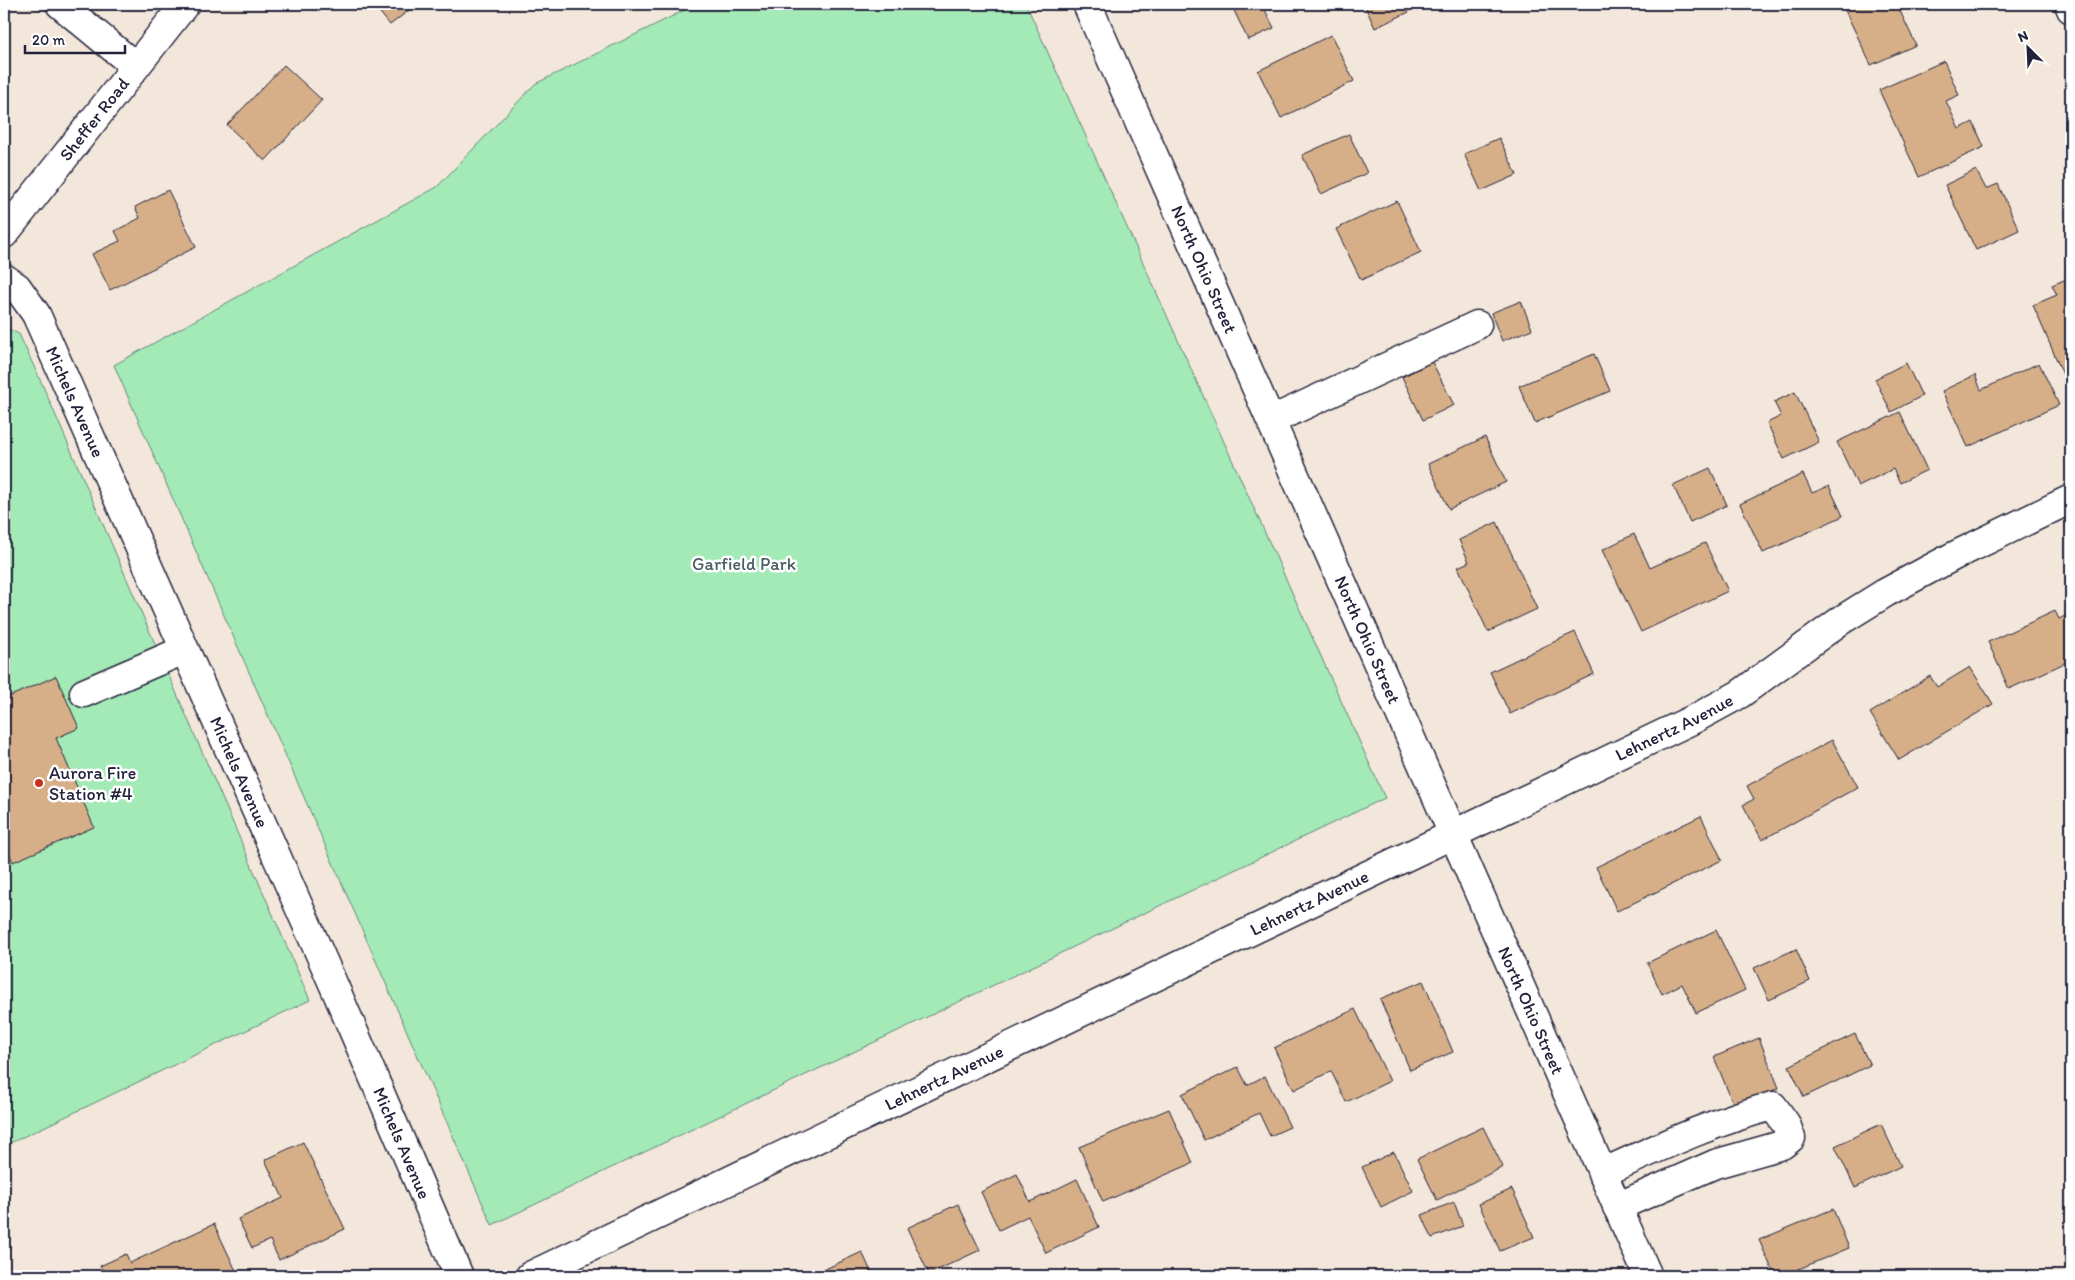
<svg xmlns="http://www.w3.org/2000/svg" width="2075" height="1280" font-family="Itim,sans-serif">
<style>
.green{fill:#a3eab7;stroke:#628679}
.building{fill:#d6af88;stroke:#22223b}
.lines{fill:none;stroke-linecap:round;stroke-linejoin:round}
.minor-casing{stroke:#22223b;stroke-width:31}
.minor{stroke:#fff;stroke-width:28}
.poi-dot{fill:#c8321e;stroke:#fff;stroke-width:2}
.labels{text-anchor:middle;stroke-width:5;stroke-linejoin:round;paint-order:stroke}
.street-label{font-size:18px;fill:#22223b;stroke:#fff}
.park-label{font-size:18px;fill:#495e60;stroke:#fff}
.poi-label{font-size:18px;fill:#22223b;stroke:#fff;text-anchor:start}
</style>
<rect width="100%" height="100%" fill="#f3e7db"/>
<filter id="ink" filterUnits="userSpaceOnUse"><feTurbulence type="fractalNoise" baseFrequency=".02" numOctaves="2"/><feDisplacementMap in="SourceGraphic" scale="10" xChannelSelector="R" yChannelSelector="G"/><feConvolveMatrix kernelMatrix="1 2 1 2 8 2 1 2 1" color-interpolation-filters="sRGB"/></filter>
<g filter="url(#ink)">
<path class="green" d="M697,4H1026L1385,798L492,1225L114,365L437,187L535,84Z
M4,327L19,334L42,384L310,1000L4,1146Z"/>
<path class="building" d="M373,4H417L390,25Z
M1231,4H1262L1274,28L1248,40Z
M1364,4H1405L1409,12L1375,28Z
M1842,4H1914L1900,11L1916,45L1871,65Z
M1331,35L1354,81L1281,118L1258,71Z
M1944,61L1959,95L1946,101L1959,129L1973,122L1984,147L1919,177L1879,90Z
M284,65L322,100L265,161L227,125Z
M1349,134L1367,173L1321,194L1302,155Z
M1499,138L1517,175L1481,191L1464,154Z
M1976,170L1986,189L1998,184L2019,230L1976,250L1945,185Z
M168,190L196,247L110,290L92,254L120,241L115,231L140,218L135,207Z
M1397,201L1421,252L1361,280L1336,229Z
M2071,277V393L2033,305L2057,295L2052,285Z
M1521,301L1532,329L1502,341L1491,313Z
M1594,354L1610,391L1535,423L1519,386Z
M1432,362L1454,405L1423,420L1402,377Z
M1906,363L1922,396L1891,412L1875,379Z
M2039,363L2059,405L1968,447L1942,391L1975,375L1981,390Z
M1795,392L1819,442L1784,459L1767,423L1781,416L1774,402Z
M1900,412L1927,470L1900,483L1893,469L1858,486L1837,442Z
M1485,437L1506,482L1449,509L1428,464Z
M1710,468L1727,505L1690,522L1673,485Z
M1803,474L1812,493L1829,486L1843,516L1763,553L1740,504Z
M1497,522L1537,609L1488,632L1458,567L1469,562L1459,540Z
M1634,534L1650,568L1705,543L1728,591L1641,632L1602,550Z
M2055,611L2059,619L2071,613V660L2009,689L1988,642Z
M1575,632L1594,674L1510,714L1490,672Z
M1970,667L1993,704L1899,760L1870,713L1930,676L1937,687Z
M56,676L79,728L56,738L94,827L13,862L4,841V699Z
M1832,740L1858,787L1762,840L1743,805L1754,799L1747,786Z
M1701,816L1722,860L1617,911L1596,867Z
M1716,930L1745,990L1696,1013L1682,984L1662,994L1647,963Z
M1796,949L1810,981L1769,1000L1754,968Z
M1423,981L1453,1052L1410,1070L1380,999Z
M1355,1009L1390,1081L1346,1102L1331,1071L1294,1090L1274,1048Z
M1855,1034L1870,1065L1804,1097L1789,1066Z
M1759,1038L1779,1088L1734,1106L1714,1057Z
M1238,1067L1247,1085L1265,1076L1290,1127L1270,1136L1259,1113L1204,1140L1182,1094Z
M1169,1109L1193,1163L1103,1202L1079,1147Z
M1881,1124L1901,1166L1855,1188L1835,1146Z
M1483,1127L1503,1167L1437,1200L1417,1159Z
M303,1142L345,1229L279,1260L270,1240L252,1248L238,1219L283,1198L265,1160Z
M1394,1152L1413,1191L1381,1207L1362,1167Z
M1017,1174L1030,1202L1077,1179L1099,1227L1046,1253L1028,1216L999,1230L981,1192Z
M1512,1189L1534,1237L1500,1251L1479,1204Z
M1454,1202L1463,1226L1432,1238L1422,1215Z
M958,1204L980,1250L929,1274L907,1228Z
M1833,1209L1849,1248L1782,1276H1775L1759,1240Z
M214,1224L238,1275L235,1276H105L100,1266L126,1254L130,1263Z
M862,1252L873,1276H810Z"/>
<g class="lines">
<defs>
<g id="minor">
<path d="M60,4L135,66"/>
<path id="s1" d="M1087,4L1648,1276"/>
<path d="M2069,4L2071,9"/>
<path id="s2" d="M4,234L185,4"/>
<path id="s3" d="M4,278L17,287L36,314L335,988L459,1276"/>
<path d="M1272,420L1477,325"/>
<path d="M84,693L184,650"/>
<path d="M1602,1173C1658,1148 1714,1121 1773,1106L1786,1124L1791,1138L1782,1145L1715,1164L1617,1207"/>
<path id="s4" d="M530,1276L1696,718L1740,694L1840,621L1885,593L1954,556L2071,499"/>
</g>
</defs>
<use href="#minor" class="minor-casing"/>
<use href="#minor" class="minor"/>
</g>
</g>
<circle class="poi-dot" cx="39" cy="783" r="5"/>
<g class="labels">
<g class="street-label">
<text dy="6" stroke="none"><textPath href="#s2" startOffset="146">Sheffer Road</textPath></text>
<text dy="6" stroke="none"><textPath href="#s1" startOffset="290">North Ohio Street</textPath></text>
<text dy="6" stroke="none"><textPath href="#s3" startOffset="145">Michels Avenue</textPath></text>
<text dy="6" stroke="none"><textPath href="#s1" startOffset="695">North Ohio Street</textPath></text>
<text dy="6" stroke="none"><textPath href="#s4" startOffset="1269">Lehnertz Avenue</textPath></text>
<text dy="6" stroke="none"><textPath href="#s3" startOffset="550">Michels Avenue</textPath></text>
<text dy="6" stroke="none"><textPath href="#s4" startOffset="864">Lehnertz Avenue</textPath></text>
<text dy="6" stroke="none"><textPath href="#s1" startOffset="1100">North Ohio Street</textPath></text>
<text dy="6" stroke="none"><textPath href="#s4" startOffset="459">Lehnertz Avenue</textPath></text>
<text dy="6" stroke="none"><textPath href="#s3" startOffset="955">Michels Avenue</textPath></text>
</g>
<g class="park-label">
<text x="744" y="570">Garfield Park</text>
</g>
<g class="poi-label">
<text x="49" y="779">Aurora Fire<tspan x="49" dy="21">Station #4</tspan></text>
</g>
</g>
<rect width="2075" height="1280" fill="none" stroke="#fff" stroke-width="20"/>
<rect x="10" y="10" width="2055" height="1260" fill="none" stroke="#22223b" stroke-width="2" filter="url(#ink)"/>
<g transform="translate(2028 48) rotate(336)" stroke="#ffffff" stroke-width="4" paint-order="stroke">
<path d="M0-4L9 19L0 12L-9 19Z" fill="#22223b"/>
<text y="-8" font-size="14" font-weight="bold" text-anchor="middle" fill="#22223b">N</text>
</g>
<path d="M25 45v8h100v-8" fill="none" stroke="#22223b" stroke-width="2.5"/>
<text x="32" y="45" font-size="15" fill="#22223b" stroke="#ffffff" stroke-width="4" paint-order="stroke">20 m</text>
</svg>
